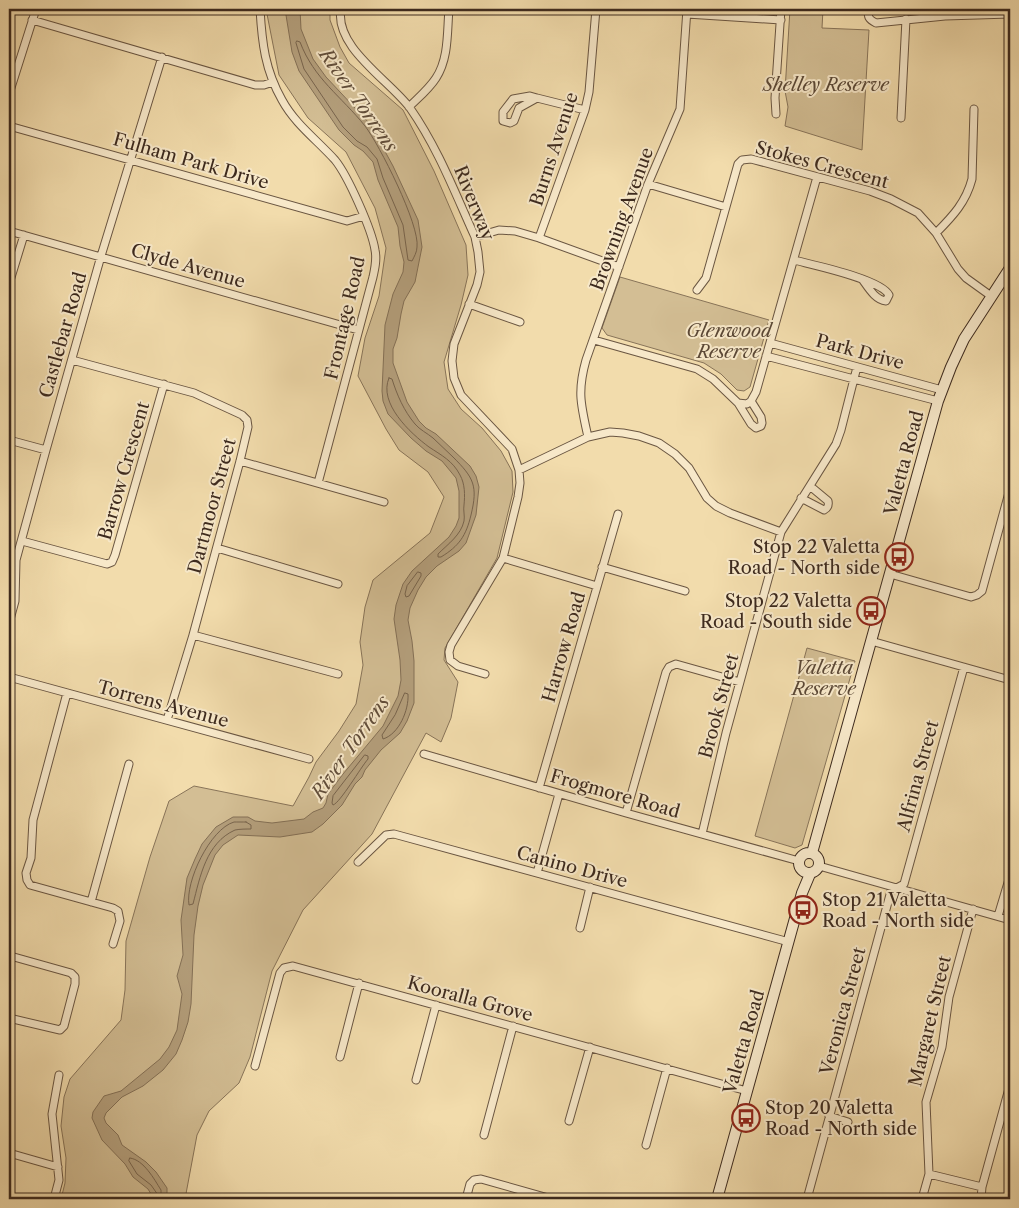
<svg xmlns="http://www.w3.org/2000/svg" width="1019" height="1208" font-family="'Libre Caslon Text',serif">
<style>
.green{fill:#d3be94;stroke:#887459}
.water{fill:#b49f7c;stroke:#847056}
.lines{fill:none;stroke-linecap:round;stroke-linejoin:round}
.shore{stroke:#78644d;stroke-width:1}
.street-casing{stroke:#6a5642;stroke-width:9}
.secondary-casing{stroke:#3d2a1e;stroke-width:12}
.street{stroke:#f7e8c9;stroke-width:7}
.secondary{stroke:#f7e8c9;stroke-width:10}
.labels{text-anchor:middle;stroke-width:4;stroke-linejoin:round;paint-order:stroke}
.park-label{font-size:18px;font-style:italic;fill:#5b4836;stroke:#f7e8c9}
.street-label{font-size:18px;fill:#3d2a1e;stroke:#f7e8c9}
.poi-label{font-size:18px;fill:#3d2a1e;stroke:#f7e8c9;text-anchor:end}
.water-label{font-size:19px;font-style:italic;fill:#614d3a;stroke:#f7e8c9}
</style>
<rect width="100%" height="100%" fill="#f2dcac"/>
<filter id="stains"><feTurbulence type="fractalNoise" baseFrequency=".004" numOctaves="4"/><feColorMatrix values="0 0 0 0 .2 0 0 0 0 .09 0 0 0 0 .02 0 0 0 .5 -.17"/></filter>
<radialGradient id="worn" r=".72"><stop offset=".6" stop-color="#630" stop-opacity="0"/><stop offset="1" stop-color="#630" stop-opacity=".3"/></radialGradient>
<path class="green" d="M266,9H330V20L340,47L349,63L403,110L434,171L466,245L468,275L461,305L444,362L448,389L461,409L482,428L501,451L512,471L513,492L497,558L445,648L444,660L458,682L451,718L441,742L426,733L372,834L303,910L272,971L250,1057L239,1083L209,1111L197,1135L185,1199H61L65,1183L66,1158L61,1126L64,1097L70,1079L121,1020L125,990L126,941L150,857L169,801L194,786L293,806L309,777L316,762L339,731L356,704L363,665L360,642L365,607L373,580L430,533L444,497L428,472L399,450L386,429L358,376L365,338L379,296L386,248L375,208L346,152L308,118L279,75Z
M790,9H823L822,28L869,30L862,150L785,126L788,107L785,91Z
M620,277L769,320L750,387L744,391L737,390L721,374L704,363L607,335L602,328Z
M807,648L855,661L802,845L795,848L755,836Z"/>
<path class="water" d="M285,9H300L301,29L313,59L326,77L370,124L393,166L418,220L422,247L415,282L404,301L401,314L397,338L393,349V363L407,402L419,421L426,428L436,434L470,466L476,476L479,487L476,515L466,543L459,551L437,566L426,577L418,590L410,608L408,620L412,641L414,661V703L407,721L400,733L381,750L365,770L362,777L355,784L342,805L323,824L312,832L280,837L238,835L223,845L215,855L203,885L198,906L194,935L191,1004L188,1022L182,1040L176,1054L163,1070L143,1086L122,1097L106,1113L104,1118L106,1123L118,1135L122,1145L146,1162L156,1172L167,1188V1199H154L148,1189L133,1177L125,1164L102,1140L92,1118L93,1112L104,1096L121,1091L160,1059L169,1047L177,1030L182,994L177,976L183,955L181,920L187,878L195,859L202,844L216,827L233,817H248L255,821L272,823L304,819L313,812L323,808L326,803L328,794L343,774L383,726L398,696L401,680L400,660L394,619L396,605L403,584L412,571L449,537L456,526L459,518V491L456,478L442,461L426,451L411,438L388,414L383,401L382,391L385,325L393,294L403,272L404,262L400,246L398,227L378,180L373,162L363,151L354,145L339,130L299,71L292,52Z"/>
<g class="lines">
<path class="shore" d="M297,41L300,42C314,79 341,96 365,126C379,144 420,225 417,247C417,252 414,257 412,261L408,260L403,225L383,178L377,159L367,147L357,141L343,127L304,69L296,43Z
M389,378L392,379C397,395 404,411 415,424C420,430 427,433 433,438C440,444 446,451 453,457C474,478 478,486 471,515C466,536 459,546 441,557H438V554C448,544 461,535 464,521C465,516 463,510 464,505C465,495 465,484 460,475C453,461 441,455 429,447C410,433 378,403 389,378Z
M418,572L421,573V576L409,596L406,597L405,594L407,586Z
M405,693L408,694C409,710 399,734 383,739L382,735L395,715Z
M365,755L368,756V759C361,767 340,803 333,805L332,803L333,796Z
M246,822L251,825V829C246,829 240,829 235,830C206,843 200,877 193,904L189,905C185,882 210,829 234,822C237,822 243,822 246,822Z
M130,1158C144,1160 154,1179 161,1190V1195H158L151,1185L137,1174L129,1161Z"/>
<defs>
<path id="street" d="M260,9C262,43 265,70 282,100C295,124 317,140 335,160C348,176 372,230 375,250C377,259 375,268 373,277L318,483
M341,9C334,47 389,80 410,108C438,148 455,193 475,237L478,252L480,272L477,285L454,344L452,361L454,378L461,395L512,449L519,470L520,483L518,497L503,558L451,645L449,652L450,660L458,666L485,674
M868,9C868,17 868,19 876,23L945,16L1010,14
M687,14L781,20
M32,20L255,85H264L273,82
M9,94L36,9
M537,98L530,96L513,99L503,112V121L510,123L514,121L519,108L537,98L585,110
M409,107C418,98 429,89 436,78C449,58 447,32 449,9
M776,114L775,98L781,9
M901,118L906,19
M9,126L347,221L364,216
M648,184L726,207
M9,231L358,330
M936,233C953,216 966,202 972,179L974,109
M475,237L499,230L515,231L539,238L619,267
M539,238L585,110L589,92L596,9
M794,260C813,265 881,279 889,295L886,301C875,300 868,287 862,279
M9,284L24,235
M697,290L706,278L738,164L742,160L751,159L870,191L891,199L918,213L936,233L958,269L966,278L991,296
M469,304L520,322
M594,340L697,369L713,379L738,403L747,404L751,401L756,392L817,177
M770,343L942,390
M766,356L938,401
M72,360L194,393L242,415L247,420L248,427L240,461L193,635L167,720
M738,403L751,424L756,428L761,426L762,423L761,417L751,401
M588,437C581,405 577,392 586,360L648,184L680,109L687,9
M9,440L46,450
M240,461L384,502
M519,470L588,437L610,432L623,433L639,436L659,443L675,454L689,468L707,498L716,506L730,513L781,532
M801,498L824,510C828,508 829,506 828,501L810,486
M22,541L107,564L112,562L115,555L164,384
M217,548L338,584
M503,558L597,586
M602,567L685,591
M890,574L971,597L977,595L982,591L1010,489
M9,623L15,601L16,560L46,450L101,256L162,57
M193,635L338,674
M871,641L1010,680
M9,677L309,759
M67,693L33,820L31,858L26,873L27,880L30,885L113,908L118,911L120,921L113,944
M424,754L626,813L799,861
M539,788L618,514
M626,813L666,672L669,667L676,664L740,682
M702,834L726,733L781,532L836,444L841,430L857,367
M358,862L386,835L394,834L789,942
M819,866L1010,920
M537,873L559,794
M91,902L129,764
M998,916L1010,876
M580,928L590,887
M9,959L14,957L71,973L75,977V984L64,1026L60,1030L9,1018
M340,1057L359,983
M255,1066L280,973L284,968L293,966L747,1091
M416,1080L436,1005
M829,1116L848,1122
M569,1121L590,1047
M484,1135L513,1026
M646,1145L667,1068
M9,1153L58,1167
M929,1174L982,1187
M54,1199L59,1180L52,1114L59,1075
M466,1199L470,1184L474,1180L481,1179L552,1199
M807,1199L891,891L904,884L964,667
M922,1199L929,1174L926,1102L942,1047L949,997L973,909
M981,1199L982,1187L1010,1085"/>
<path id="secondary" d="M799 863a10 10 0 1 1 20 0a10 10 0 1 1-20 0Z
M812,853L938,401L951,367L964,339L1010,268
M717,1199L802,893L810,874"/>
</defs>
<use href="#street" class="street-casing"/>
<use href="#secondary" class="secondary-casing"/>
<use href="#street" class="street"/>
<use href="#secondary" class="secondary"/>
</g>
<defs>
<symbol id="bus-ring" viewBox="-11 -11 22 22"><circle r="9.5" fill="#f7e8c9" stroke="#8f2418" stroke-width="1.5"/><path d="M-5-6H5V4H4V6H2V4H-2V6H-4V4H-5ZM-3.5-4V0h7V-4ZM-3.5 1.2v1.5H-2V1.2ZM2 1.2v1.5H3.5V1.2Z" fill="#8f2418"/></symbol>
</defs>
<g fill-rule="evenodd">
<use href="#bus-ring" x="883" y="541" width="32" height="32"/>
<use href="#bus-ring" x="855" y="595" width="32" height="32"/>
<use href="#bus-ring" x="787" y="894" width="32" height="32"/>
<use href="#bus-ring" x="730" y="1102" width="32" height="32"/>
</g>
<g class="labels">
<g class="park-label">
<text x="826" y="91">Shelley Reserve</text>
<text x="729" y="337">Glenwood<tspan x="729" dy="21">Reserve</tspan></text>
<text x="824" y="674">Valetta<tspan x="824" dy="21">Reserve</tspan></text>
</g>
<g class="street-label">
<text transform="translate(554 149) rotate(-72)" y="6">Burns Avenue</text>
<text transform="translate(191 161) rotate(16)" y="6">Fulham Park Drive</text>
<text transform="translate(822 165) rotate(15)" y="6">Stokes Crescent</text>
<text transform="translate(474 203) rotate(68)" y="6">Riverway</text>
<text transform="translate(622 219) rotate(-70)" y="6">Browning Avenue</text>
<text transform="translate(188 266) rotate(16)" y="6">Clyde Avenue</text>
<text transform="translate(345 318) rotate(-77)" y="6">Frontage Road</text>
<text transform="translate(63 335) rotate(-74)" y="6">Castlebar Road</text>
<text transform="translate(860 352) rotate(15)" y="6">Park Drive</text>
<text transform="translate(904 463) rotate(-75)" y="6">Valetta Road</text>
<text transform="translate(124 471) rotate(-74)" y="6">Barrow Crescent</text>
<text transform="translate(212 506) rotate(-75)" y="6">Dartmoor Street</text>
<text transform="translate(564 647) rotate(-74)" y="6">Harrow Road</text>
<text transform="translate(163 704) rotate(15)" y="6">Torrens Avenue</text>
<text transform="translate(719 706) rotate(-75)" y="6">Brook Street</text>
<text transform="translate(918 776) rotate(-75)" y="6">Alfrina Street</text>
<text transform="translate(615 794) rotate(16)" y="6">Frogmore Road</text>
<text transform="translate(572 867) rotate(15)" y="6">Canino Drive</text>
<text transform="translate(470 999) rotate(15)" y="6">Kooralla Grove</text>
<text transform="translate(843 1011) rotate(-75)" y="6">Veronica Street</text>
<text transform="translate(930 1021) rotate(-77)" y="6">Margaret Street</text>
<text transform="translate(744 1042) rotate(-74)" y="6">Valetta Road</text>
</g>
<g class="poi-label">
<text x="880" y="553">Stop 22 Valetta<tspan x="880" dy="21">Road - North side</tspan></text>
<text x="852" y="607">Stop 22 Valetta<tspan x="852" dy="21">Road - South side</tspan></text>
<text x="822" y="906" text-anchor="start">Stop 21 Valetta<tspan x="822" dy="21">Road - North side</tspan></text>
<text x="765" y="1114" text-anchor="start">Stop 20 Valetta<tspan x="765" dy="21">Road - North side</tspan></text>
</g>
<g class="water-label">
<text transform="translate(359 100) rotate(55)" y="7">River Torrens</text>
<text transform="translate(350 747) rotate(-55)" y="7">River Torrens</text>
</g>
</g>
<rect width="1019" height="1208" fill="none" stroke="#f2dcac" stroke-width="30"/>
<rect x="10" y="10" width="999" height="1188" fill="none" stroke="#3d2a1e" stroke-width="2.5"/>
<rect x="15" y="15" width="989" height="1178" fill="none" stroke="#3d2a1e"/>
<rect width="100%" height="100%" filter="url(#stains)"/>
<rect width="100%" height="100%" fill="url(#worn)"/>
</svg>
